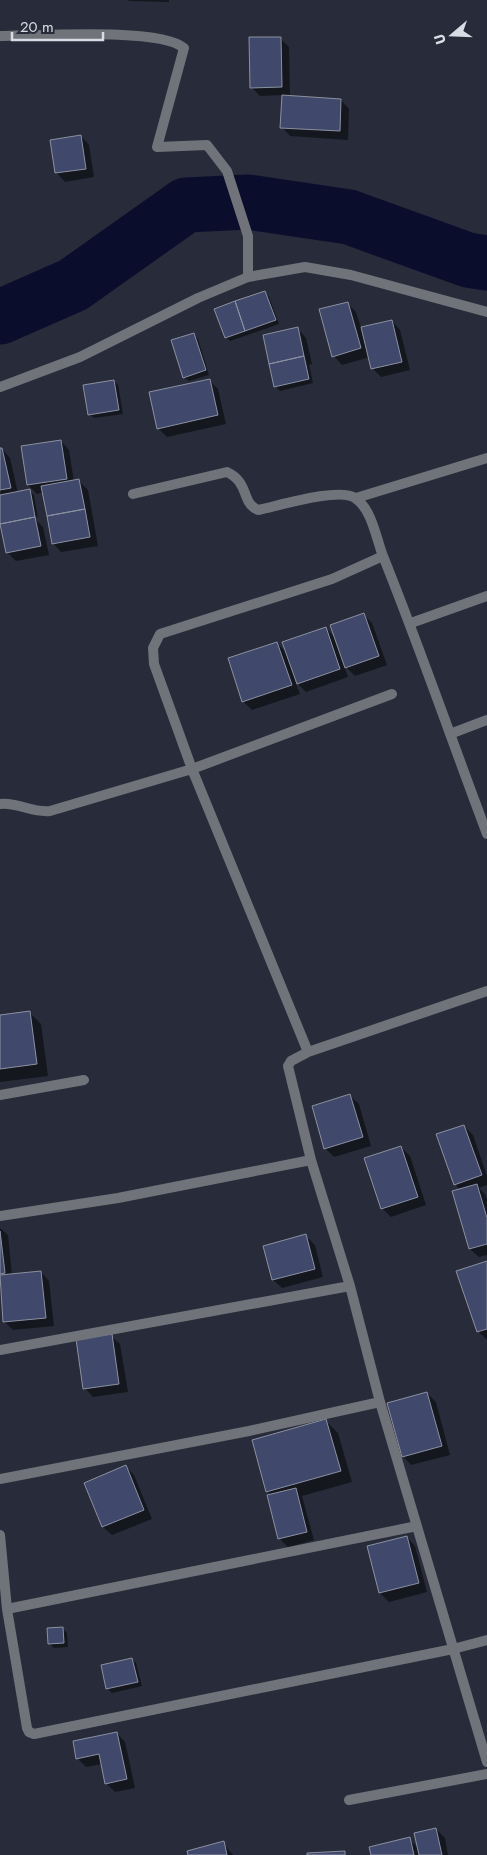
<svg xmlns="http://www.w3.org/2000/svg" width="487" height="1855" font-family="Jost,sans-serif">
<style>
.shadow{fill:#0007}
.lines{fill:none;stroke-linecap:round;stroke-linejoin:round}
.river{stroke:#0a0e2c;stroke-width:55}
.building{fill:#40496c;stroke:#8c91a1}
.lane{stroke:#71737a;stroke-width:10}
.street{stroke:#71737a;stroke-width:10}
</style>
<rect width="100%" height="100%" fill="#282b39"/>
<path class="shadow" d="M128,0H169V2L129,1Z
M280,38L289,47L290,97L341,100L349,109L348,140L290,136L282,127L283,95L260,96L251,87Z
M81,136L89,145L94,177L65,182L57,173Z
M265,292L269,297L279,324L230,341L226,337Z
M347,303L356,312L361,328L392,321L400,330L410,370L381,377L373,369L370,357L342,365L334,356Z
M298,329L306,338L312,364L309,365L313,383L280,391L275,386Z
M194,334L198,339L209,375L189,381L184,377Z
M209,380L218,389L226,424L167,437L158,428Z
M114,381L118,385L123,414L94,418L89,414Z
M61,441L69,450L74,482L79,481L88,490L98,546L61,552L53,543L44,492L37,494L28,485Z
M2,449L10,458L18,493L29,490L34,495L38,518L34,514V518L43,527L49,555L16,561L7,552L0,517Z
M364,615L372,623L387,665L355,676L344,665L348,677L306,692L295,681L300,694L252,710L243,701L277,643L288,654L326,628L336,639Z
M29,1012L41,1024L48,1076L0,1082V1016Z
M350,1096L359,1104L371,1146L334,1157L326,1149L313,1107Z
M464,1126L473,1135L487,1176V1185L479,1188L485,1194L487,1200V1255L479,1257L470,1249L460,1190L455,1184Z
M401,1147L410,1156L426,1205L391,1217L382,1208Z
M0,1228L8,1235L12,1275L41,1272L49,1281L54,1326L13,1330L5,1322L0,1283Z
M306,1236L315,1245L323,1277L282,1288L273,1280Z
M487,1263V1340L478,1331Z
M111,1336L120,1344L128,1392L93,1397L85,1388Z
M427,1393L436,1402L450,1455L411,1465L403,1456Z
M326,1421L338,1433L352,1482L302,1496L314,1540L288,1547L279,1538L272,1496L267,1491Z
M125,1466L134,1475L152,1519L112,1535L103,1527L85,1483Z
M407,1537L415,1546L427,1592L389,1602L380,1593L368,1547Z
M62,1628L67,1633L68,1647L54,1648L49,1643Z
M132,1659L136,1663L142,1686L112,1693L107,1688Z
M117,1733L125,1742L135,1788L115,1792L106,1783L102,1764L86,1767L77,1758Z
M436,1829L445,1838L448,1855H373L409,1839L419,1849Z
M223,1843L233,1855H190Z"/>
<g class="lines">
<path class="river" d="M0,317L73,285L186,205L248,202L349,217L468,260L487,263"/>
</g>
<path class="building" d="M249,37H281L282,87L250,88Z
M282,95L341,99L340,131L280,128Z
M81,135L86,169L55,173L50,140Z
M265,291L276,320L245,331L235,301Z
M235,301L245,331L225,338L214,309Z
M348,302L361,348L332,357L319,309Z
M392,320L402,362L371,369L361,327Z
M298,327L304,356L269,364L263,335Z
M194,333L206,370L183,378L171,340Z
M304,356L309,379L274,387L269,364Z
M210,379L218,415L157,429L149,392Z
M114,380L119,410L88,415L83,385Z
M61,440L67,479L27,485L21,446Z
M0,448H2L11,488L0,490Z
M79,479L85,509L47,516L41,486Z
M30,489L35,517L0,524V495Z
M85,509L90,537L52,544L47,516Z
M35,517L41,546L6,553L0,524Z
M364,613L379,656L345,668L330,625Z
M326,627L340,669L297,684L282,642Z
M277,642L292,685L242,702L228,658Z
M30,1011L37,1064L0,1069V1015Z
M350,1094L363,1137L324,1149L312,1106Z
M464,1125L482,1175L454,1185L436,1134Z
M401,1146L418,1197L381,1209L364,1158Z
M477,1184L487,1218V1244L469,1249L452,1191Z
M0,1231L5,1273L0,1274Z
M306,1234L315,1269L272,1280L263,1246Z
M487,1261V1329L477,1332L456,1271Z
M41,1271L46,1318L3,1322L0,1275Z
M112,1334L119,1384L83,1389L76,1339Z
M427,1392L442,1446L402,1457L387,1403Z
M326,1419L341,1471L266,1492L252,1440Z
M126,1465L144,1510L102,1527L84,1483Z
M296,1488L307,1532L278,1539L267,1495Z
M407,1536L419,1583L379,1593L367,1546Z
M63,1627L64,1643L48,1644L47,1628Z
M132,1658L138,1682L106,1689L101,1665Z
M117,1732L127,1779L105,1784L99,1754L76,1759L73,1741Z
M436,1828L442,1855H419L414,1833Z
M410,1837L414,1855H371L369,1847Z
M224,1841L227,1855H188L187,1851Z
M345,1851V1855H307V1853Z"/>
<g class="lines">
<path class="lane" d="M349,1800L487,1774"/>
<path class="street" d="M0,36C36,36 160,27 184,48L157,147L207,145L227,171L248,236V277
M0,387L80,357L198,298L248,277L305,267L351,275L487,312
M133,494L227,472C250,483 241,503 258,510C278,506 339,487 355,498C372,509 376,538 383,556C420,648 452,741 487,834
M356,498L487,458
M411,623L487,596
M450,734L487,720
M0,804C18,802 32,813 50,811L192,769L392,694
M487,991L308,1052L291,1061L288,1066L311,1160L350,1286L380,1402L487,1762
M308,1052L192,769L154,664L153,648L160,634L332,579L383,556
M0,1095L84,1080
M0,1216L118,1198L311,1160
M0,1350L350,1286
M0,1479L249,1431L380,1402
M0,1535L7,1609L27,1728L29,1732L34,1734L453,1649L487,1640
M7,1609L417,1526"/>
</g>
<g transform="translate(452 35) rotate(251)" stroke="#282b39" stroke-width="4" paint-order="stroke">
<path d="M0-4L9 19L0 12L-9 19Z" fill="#dadce5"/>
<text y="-8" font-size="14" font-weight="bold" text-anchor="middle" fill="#dadce5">U</text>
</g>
<path d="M12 32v8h91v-8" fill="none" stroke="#dadce5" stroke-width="2.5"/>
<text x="20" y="32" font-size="15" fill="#dadce5" stroke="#282b39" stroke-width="4" paint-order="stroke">20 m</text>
</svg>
